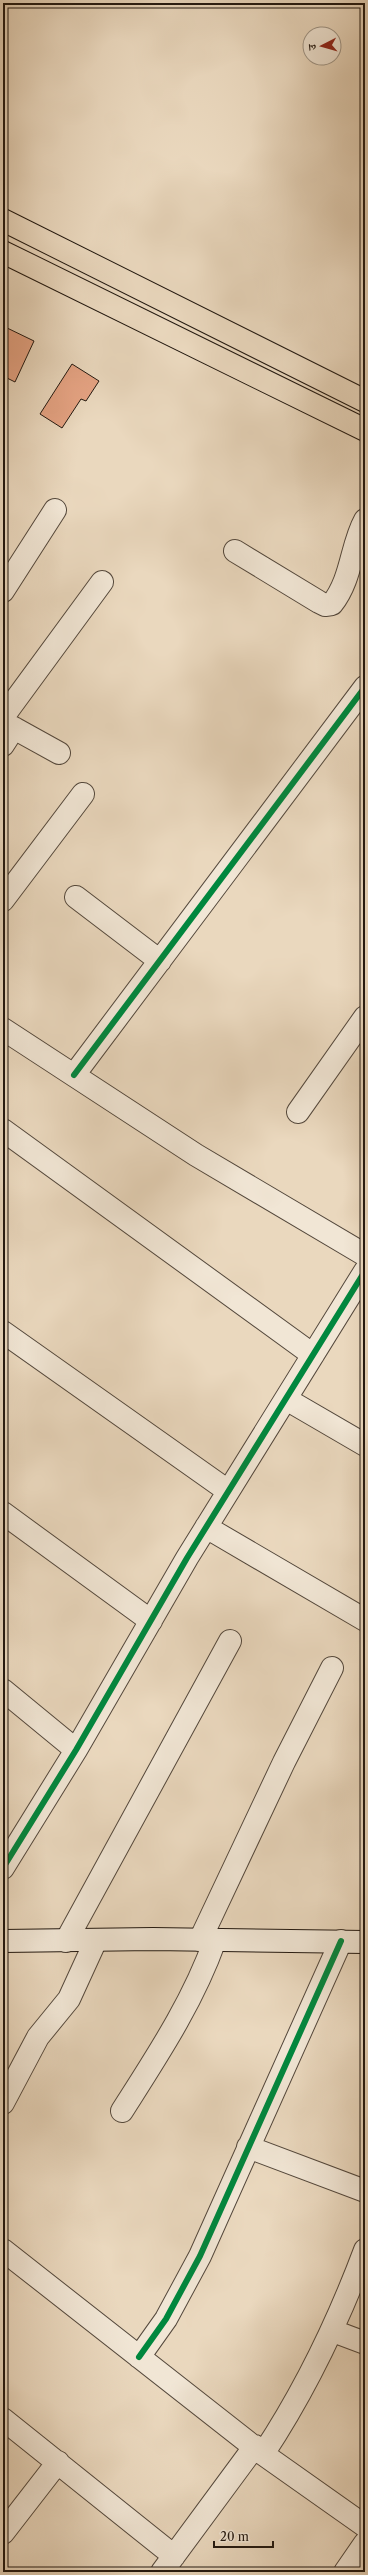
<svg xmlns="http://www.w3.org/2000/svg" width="368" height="2575" font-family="'Libre Caslon Text','Noto Serif Devanagari',serif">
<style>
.building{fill:#e5a383;stroke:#221810}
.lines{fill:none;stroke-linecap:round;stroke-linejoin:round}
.street-casing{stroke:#54483c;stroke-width:24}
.secondary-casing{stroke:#221810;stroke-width:24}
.primary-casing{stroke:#221810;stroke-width:24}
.street{stroke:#f1e6d5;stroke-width:22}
.secondary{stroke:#f1e6d5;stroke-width:22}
.primary{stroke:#ead8be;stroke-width:22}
.cycleway-casing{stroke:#f1e6d5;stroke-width:8}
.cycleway{stroke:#00873e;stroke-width:6}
</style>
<rect width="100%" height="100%" fill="#ead8be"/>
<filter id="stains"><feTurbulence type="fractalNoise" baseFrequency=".005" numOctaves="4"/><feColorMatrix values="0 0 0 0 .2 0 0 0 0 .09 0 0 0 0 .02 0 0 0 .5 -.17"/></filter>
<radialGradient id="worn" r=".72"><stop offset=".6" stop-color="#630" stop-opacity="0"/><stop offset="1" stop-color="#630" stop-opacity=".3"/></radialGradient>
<path class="building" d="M3,326L34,341L15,382L3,376Z
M72,364L99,381L86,401L81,399L62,428L40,414Z"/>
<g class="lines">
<defs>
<path id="street" d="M235,551L319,602L325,605L332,604C352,579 351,545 365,520
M3,591L55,510
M3,717L102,582
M3,722L59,753
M3,745L14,728
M76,897L160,961
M3,900L83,794
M3,1029L196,1155L365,1255
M74,1075L365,687
M298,1112L365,1017
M3,1130L313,1355
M3,1332L228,1491
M286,1399L365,1445
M3,1513L151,1621
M206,1527L365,1620
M3,1690L76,1750
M3,1868L76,1750L187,1558L365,1271
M200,1940L284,1762L332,1668
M66,1941L230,1641
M3,2103L38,2037L69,1999L96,1940
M122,2111C157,2056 193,2002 215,1940
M248,2147L365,2191
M3,2250L263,2454L365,2526
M333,2331L365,2343
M139,2357L166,2319L200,2256L341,1941
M3,2419L174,2556
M263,2454C306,2389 338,2322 365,2250
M3,2533L58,2462
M162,2572L255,2446
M345,2572L365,2543"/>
<path id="secondary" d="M3,1941L153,1939L365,1942"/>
<path id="primary" d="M3,220L365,401
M3,252L365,430"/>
</defs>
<use href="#street" class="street-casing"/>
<use href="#secondary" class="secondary-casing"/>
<use href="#primary" class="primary-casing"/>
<use href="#street" class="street"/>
<use href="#secondary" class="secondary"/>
<use href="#primary" class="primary"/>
<defs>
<path id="cycleway" d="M74,1075L365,687
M3,1868L76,1750L187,1558L365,1271
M139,2357L166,2319L200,2256L341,1941"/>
</defs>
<use href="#cycleway" class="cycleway-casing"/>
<use href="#cycleway" class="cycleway"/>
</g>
<rect width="368" height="2575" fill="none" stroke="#ead8be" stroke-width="16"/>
<rect x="4" y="4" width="360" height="2567" fill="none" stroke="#221810" stroke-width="2"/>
<rect x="8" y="8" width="352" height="2559" fill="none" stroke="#221810"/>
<g transform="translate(322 46) rotate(264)"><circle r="19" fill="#f1e6d5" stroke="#9e9486"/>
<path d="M0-3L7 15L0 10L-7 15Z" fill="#8f2418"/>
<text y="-6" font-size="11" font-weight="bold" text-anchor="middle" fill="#221810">उ</text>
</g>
<path d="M214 2541v6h59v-6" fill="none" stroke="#221810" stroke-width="2"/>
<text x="220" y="2541" font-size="12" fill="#221810" stroke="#f1e6d5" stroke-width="3" paint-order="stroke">20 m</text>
<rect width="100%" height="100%" filter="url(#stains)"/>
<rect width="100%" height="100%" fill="url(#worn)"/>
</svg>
